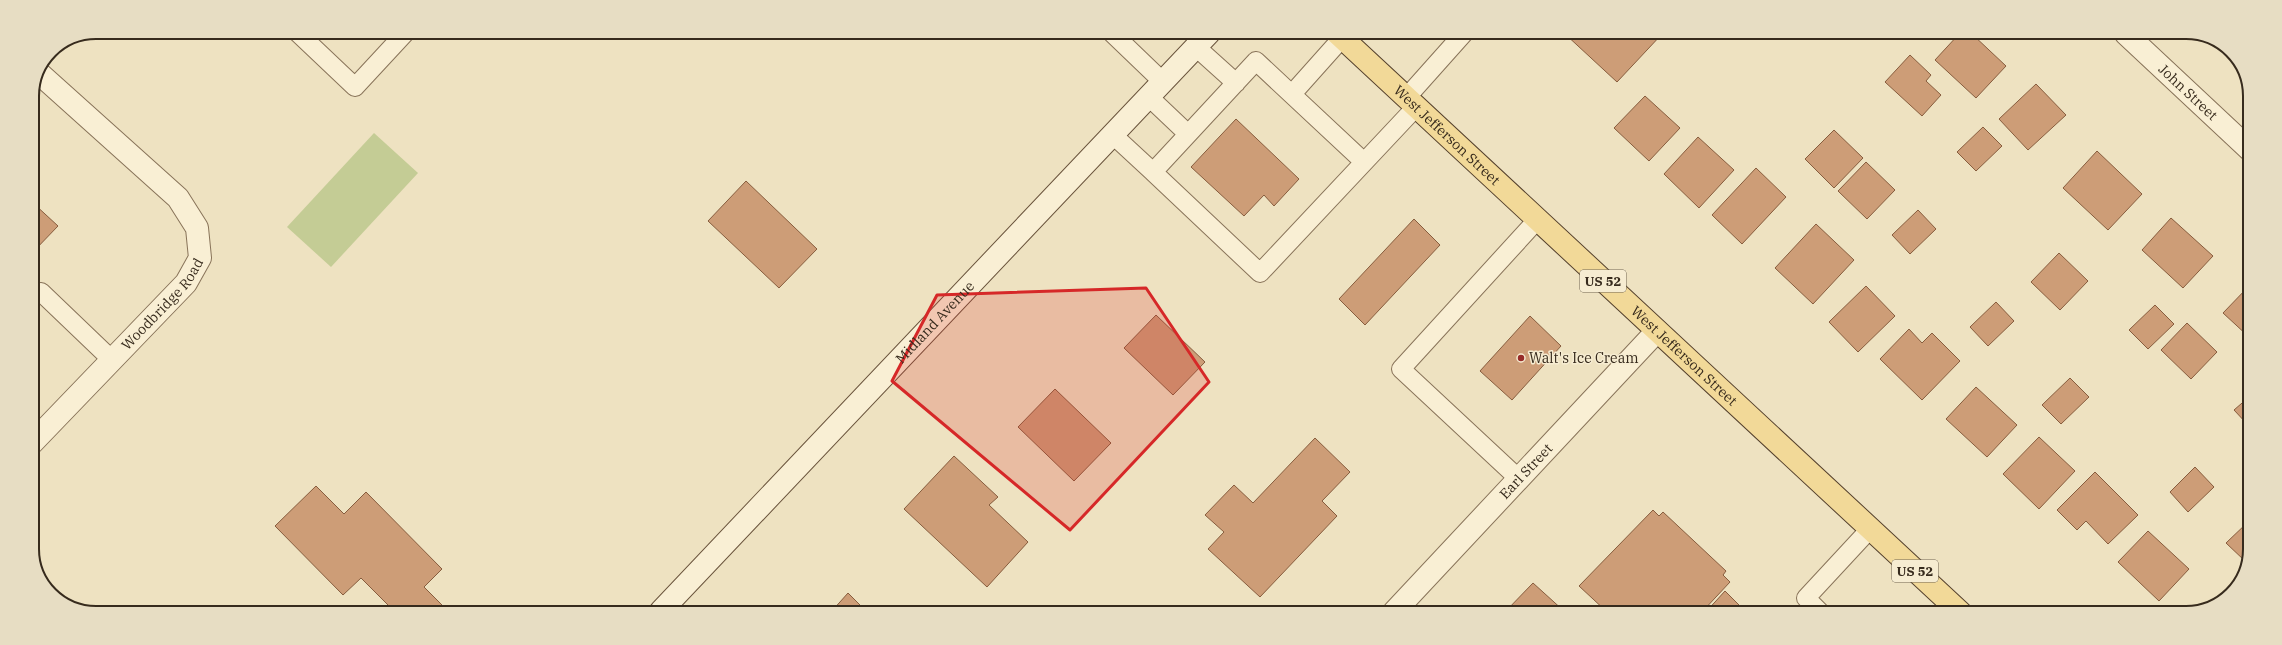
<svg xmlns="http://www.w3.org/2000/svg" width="2282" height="645" font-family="'IBM Plex Serif',serif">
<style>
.green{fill:#c4cc95}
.building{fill:#cd9d77;stroke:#875d3e}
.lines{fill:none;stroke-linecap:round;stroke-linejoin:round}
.lane-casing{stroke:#887359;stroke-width:20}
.street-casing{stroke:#887359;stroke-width:24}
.secondary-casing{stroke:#6a543c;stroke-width:24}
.primary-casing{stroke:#55412d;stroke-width:24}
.lane{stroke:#f9efd4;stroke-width:18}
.street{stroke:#f9efd4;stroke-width:22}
.secondary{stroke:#f9efd4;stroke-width:22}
.primary{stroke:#f2d998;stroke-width:22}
.marked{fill:#d62828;fill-opacity:0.2;stroke:#d62828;stroke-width:3;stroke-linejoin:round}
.poi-dot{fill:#972b28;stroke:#f6ecd1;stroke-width:1.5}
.labels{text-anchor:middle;stroke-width:3;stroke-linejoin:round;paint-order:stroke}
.shield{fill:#f6ecd1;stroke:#706553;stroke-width:1}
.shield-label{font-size:13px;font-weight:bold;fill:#372b1d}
.street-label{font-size:14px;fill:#372b1d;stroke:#f6ecd1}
.poi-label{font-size:14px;fill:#372b1d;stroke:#f6ecd1;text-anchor:start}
.rim{fill:none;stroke:#372b1d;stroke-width:2}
</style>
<rect width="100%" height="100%" fill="#eee2c1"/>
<path class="green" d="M374,133L418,173L331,267L287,227Z"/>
<path class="building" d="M1564,33L1662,34L1617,82Z
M1959,34H1972L2006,66L1976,98L1935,60Z
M1910,55L1931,75L1926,81L1941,95L1922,116L1885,82Z
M2036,84L2066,115L2028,150L1999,119Z
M1645,96L1680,128L1649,161L1614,128Z
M1236,119L1299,179L1274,206L1264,195L1244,216L1191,167Z
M1983,127L2002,146L1976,171L1957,152Z
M1834,130L1863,158L1834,188L1805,159Z
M1698,137L1734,170L1699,208L1664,174Z
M2097,151L2142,194L2108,230L2063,188Z
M1866,162L1895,190L1867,219L1838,191Z
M1756,168L1786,197L1742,244L1712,215Z
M746,181L817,249L779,288L708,221Z
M32,202L58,226L32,253Z
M1918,210L1936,229L1910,254L1892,235Z
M2171,218L2213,256L2183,288L2142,250Z
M1414,219L1440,245L1365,325L1339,299Z
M1816,224L1854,260L1813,304L1775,268Z
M2059,253L2088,281L2060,310L2031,282Z
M1866,286L1895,316L1858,352L1829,322Z
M2249,286V337L2223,313Z
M1996,302L2014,321L1988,346L1970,327Z
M2155,305L2174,324L2148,349L2129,330Z
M1156,315L1205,362L1173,395L1124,348Z
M1530,316L1561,346L1512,400L1480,371Z
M2187,323L2217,352L2191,379L2161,350Z
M1909,329L1922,343L1932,333L1960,361L1922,400L1880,359Z
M2070,378L2089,397L2061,424L2042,405Z
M1976,387L2017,425L1987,457L1946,419Z
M1055,389L1111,443L1074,481L1018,427Z
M2249,397L2248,425L2234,410Z
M2039,437L2075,471L2039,509L2003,474Z
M1315,438L1350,472L1322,501L1337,516L1260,597L1208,549L1224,532L1205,515L1234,485L1253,503Z
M954,456L998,497L989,505L1028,542L987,587L904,509Z
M2195,467L2214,487L2188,512L2170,492Z
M2095,472L2138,515L2108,544L2086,521L2077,530L2057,510Z
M316,486L344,514L366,492L442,569L424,587L445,608L441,611H394L361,578L343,595L275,526Z
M1653,510L1659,516L1663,512L1726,571L1723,575L1730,582L1701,613L1607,612L1579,586Z
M2248,522V559L2245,561L2226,543Z
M2148,531L2189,569L2159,601L2118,562Z
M1533,583L1565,612H1505Z
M1725,591L1747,613H1705Z
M848,593L867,612H831Z"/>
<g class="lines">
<defs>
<path id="lane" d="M297,32L355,87L406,32
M1112,33L1163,82
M1196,47L1236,83
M1292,94L1342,38
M1149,97L1188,134
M1406,98L1464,33
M1113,135L1153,172
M1364,162L1256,61L1153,172L1260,273L1416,107
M41,292L112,360
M1519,479L1401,369L1537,220
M1821,613L1806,598L1870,529"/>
<g id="street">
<path id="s1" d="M2126,34L2250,150"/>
<path id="s2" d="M32,443L186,283L200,258L197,228L178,198L41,75"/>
<path id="s3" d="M1394,612L1657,331"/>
</g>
<g id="secondary">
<path id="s4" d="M661,611L1209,33"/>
</g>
<g id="primary">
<path id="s5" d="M1337,33L1961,613"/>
</g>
</defs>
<use href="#lane" class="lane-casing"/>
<use href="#street" class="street-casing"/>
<use href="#secondary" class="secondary-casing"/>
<use href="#primary" class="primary-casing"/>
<use href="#lane" class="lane"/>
<use href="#street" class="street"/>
<use href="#secondary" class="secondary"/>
<use href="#primary" class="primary"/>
</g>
<path class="marked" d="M1146,288L1209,382L1070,530L892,381L937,295Z"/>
<circle class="poi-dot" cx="1521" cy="358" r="4"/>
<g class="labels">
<g class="shield">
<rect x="1580" y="270" width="46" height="22" rx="3"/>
<rect x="1892" y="560" width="46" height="22" rx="3"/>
</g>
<g class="shield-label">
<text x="1603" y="286">US 52</text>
<text x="1915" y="576">US 52</text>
</g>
<g class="street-label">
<text dy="5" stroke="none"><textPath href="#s1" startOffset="85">John Street</textPath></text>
<text dy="5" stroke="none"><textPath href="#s5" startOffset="150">West Jefferson Street</textPath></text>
<text dy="5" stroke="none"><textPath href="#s2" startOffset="191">Woodbridge Road</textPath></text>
<text dy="5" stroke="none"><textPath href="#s4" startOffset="398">Midland Avenue</textPath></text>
<text dy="5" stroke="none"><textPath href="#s5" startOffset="474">West Jefferson Street</textPath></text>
<text dy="5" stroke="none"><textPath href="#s3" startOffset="193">Earl Street</textPath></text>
</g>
<g class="poi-label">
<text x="1529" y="363">Walt's Ice Cream</text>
</g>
</g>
<path d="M0 0H2282V645H0ZM96 39H2186A57 57 0 0 1 2243 96V549A57 57 0 0 1 2186 606H96A57 57 0 0 1 39 549V96A57 57 0 0 1 96 39Z" fill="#e7ddc3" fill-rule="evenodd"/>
<path class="rim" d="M96 39H2186A57 57 0 0 1 2243 96V549A57 57 0 0 1 2186 606H96A57 57 0 0 1 39 549V96A57 57 0 0 1 96 39Z"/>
</svg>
